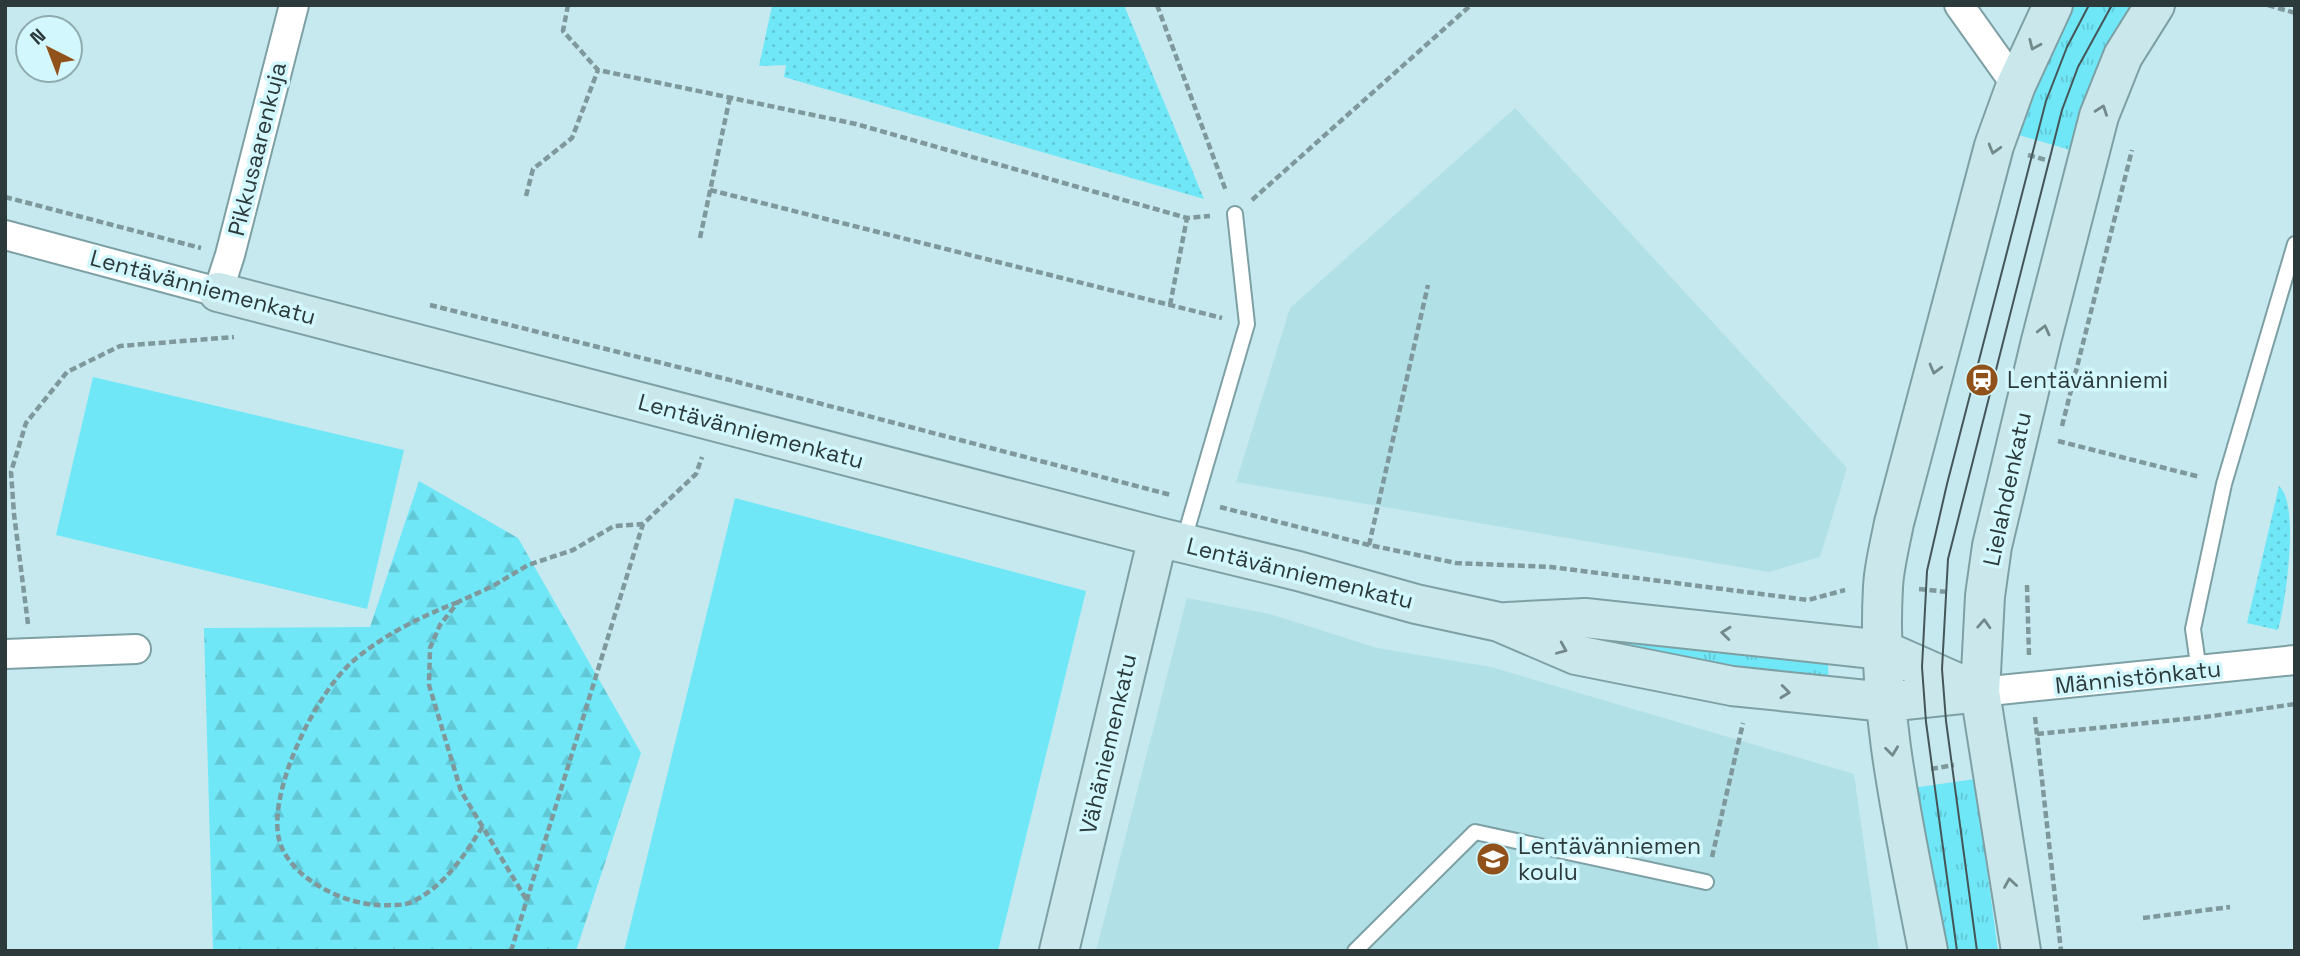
<svg xmlns="http://www.w3.org/2000/svg" width="2300" height="956" font-family="'Space Grotesk',sans-serif">
<style>
.built{fill:#b1e0e6}
.grass{fill:url(#grass-tufts)}
.forest{fill:url(#forest-firs)}
.park{fill:url(#park-dots)}
.pitch{fill:#70e7f7}
.lines{fill:none;stroke-linecap:round;stroke-linejoin:round}
.lane-casing{stroke:#7da0a5;stroke-width:18}
.street-casing{stroke:#7da0a5;stroke-width:32}
.secondary-casing{stroke:#7da0a5;stroke-width:42}
.path{stroke:#7f989c;stroke-width:4.5;stroke-dasharray:7 3.5;stroke-linecap:butt}
.lane{stroke:#fff;stroke-width:14}
.street{stroke:#fff;stroke-width:28}
.secondary{stroke:#cae7eb;stroke-width:38}
.tram{stroke:#455659;stroke-width:2}
.oneway{stroke:#73888b}
.labels{text-anchor:middle;stroke-width:7;stroke-linejoin:round;paint-order:stroke}
.street-label{font-size:23px;fill:#2c3a3c;stroke:#d2f7fc}
.poi-label{font-size:23px;fill:#2c3a3c;stroke:#d2f7fc;text-anchor:start}
</style>
<defs>
<pattern id="grass-tufts" width="24" height="20" patternUnits="userSpaceOnUse" patternTransform="scale(1.75)"><rect width="24" height="20" fill="#70e7f7"/><path d="M3 7l-1-3M5 7V3M7 7l1-3M15 17l-1-3M17 17v-4M19 17l1-3" fill="none" stroke="#61c7d5"/></pattern>
<pattern id="forest-firs" width="22" height="20" patternUnits="userSpaceOnUse" patternTransform="scale(1.75)"><rect width="22" height="20" fill="#70e7f7"/><path d="M5 1l3.5 6h-7zM16 11l3.5 6h-7z" fill="#61c7d5"/></pattern>
<pattern id="park-dots" width="8" height="8" patternUnits="userSpaceOnUse" patternTransform="scale(1.75)"><rect width="8" height="8" fill="#70e7f7"/><path d="M2 2h.1M6 6h.1" fill="none" stroke="#61c7d5" stroke-width="1.8" stroke-linecap="round"/></pattern>
</defs>
<rect width="100%" height="100%" fill="#c5e9ee"/>
<path class="built" d="M1515,108L1847,468L1820,557L1769,572L1236,482L1290,308Z
M1187,598L1270,614L1377,648L1491,667L1854,774L1879,951H1096Z"/>
<path class="grass" d="M2070,5H2135L2077,152L2012,133Z
M1560,631L1692,642L1828,664L1829,684L1730,674Z
M1975,779L1998,951H1942L1912,788Z"/>
<path class="forest" d="M419,481L518,538L641,753L576,951H213L204,628L370,627Z"/>
<path class="park" d="M776,5H1124L1204,199L784,77L786,65L759,66L772,6Z
M2279,486C2300,504 2286,600 2278,630L2247,623Z"/>
<path class="pitch" d="M93,377L404,450L367,609L56,535Z
M735,498L1086,591L998,951H624Z"/>
<g class="lines">
<defs>
<path id="lane" d="M1183,543L1247,324L1235,214
M2199,671L2193,629L2224,484L2295,244
M1355,951L1475,832L1706,882"/>
<path id="street" d="M1959,5L2016,85
M5,235L218,292L230,255L294,5
M5,654L136,649
M1980,692L2295,660"/>
<path id="secondary" d="M218,292L1158,537L1298,571L1416,604L1499,622L1576,655L1732,686L1886,702L1980,692
M1507,622L1585,618L1883,650L1978,692
M1059,951L1158,537
M1928,951C1905,831 1876,710 1883,587C1884,566 1890,544 1894,523L1994,146L2016,85L2053,5
M2021,951L1980,692L1985,596L1992,546L2041,341L2099,116L2123,56L2155,5"/>
</defs>
<use href="#lane" class="lane-casing"/>
<use href="#street" class="street-casing"/>
<use href="#secondary" class="secondary-casing"/>
<path class="path" d="M568,5L563,31L598,70L856,124L1187,218L1210,216
M1157,5L1226,191
M2268,5L2295,13
M2028,155L2050,161
M710,190L1222,318
M526,196L533,169L572,138L598,70
M5,197L201,248
M1252,200L1471,5
M700,238L730,97
M430,305L726,379L1171,495
M1170,305L1187,218
M2062,426L2132,150
M2058,441L2200,477
M1220,507L1369,545L1456,563L1551,567L1808,600L1845,590
M1369,545L1428,285
M2027,585L2029,656
M1919,589L1948,592
M458,602C420,617 383,635 352,662C316,694 271,785 278,834C284,878 350,909 391,905C398,905 405,905 412,902C446,885 463,857 483,826
M28,624L14,514L11,472L26,423L67,372L120,346L234,337
M2035,717L2061,951
M2037,734L2205,717L2295,704
M1931,769L1954,765
M1712,857L1743,723
M526,899L461,791L429,685L430,648L440,625L458,602L493,586L528,565L573,550L614,526L643,524
M2143,918L2230,907
M511,951L643,524L696,474L702,457"/>
<use href="#lane" class="lane"/>
<use href="#street" class="street"/>
<use href="#secondary" class="secondary"/>
<path class="tram" d="M1957,951L1926,722L1922,667L1927,571L1947,484L2046,101L2067,47L2089,5
M1977,951L1946,721L1942,669L1948,559L2062,110L2078,67L2112,5"/>
</g>
<defs><path id="oneway-chevron" d="M-2-3.5L2.5 0L-2 3.5" fill="none" stroke-width="1.6" stroke-linecap="round" stroke-linejoin="round" transform="scale(1.75)"/></defs>
<g class="oneway">
<use href="#oneway-chevron" transform="translate(2034 45) rotate(114)"/>
<use href="#oneway-chevron" transform="translate(2102 110) rotate(-70)"/>
<use href="#oneway-chevron" transform="translate(1994 149) rotate(106)"/>
<use href="#oneway-chevron" transform="translate(2044 330) rotate(-76)"/>
<use href="#oneway-chevron" transform="translate(1935 369) rotate(105)"/>
<use href="#oneway-chevron" transform="translate(1984 624) rotate(-87)"/>
<use href="#oneway-chevron" transform="translate(1726 633) rotate(-174)"/>
<use href="#oneway-chevron" transform="translate(1562 649) rotate(23)"/>
<use href="#oneway-chevron" transform="translate(1785 692) rotate(6)"/>
<use href="#oneway-chevron" transform="translate(1892 751) rotate(83)"/>
<use href="#oneway-chevron" transform="translate(2010 883) rotate(-99)"/>
</g>
<defs>
<symbol id="station-disc" viewBox="-11 -11 22 22"><circle r="9.5" fill="#91511a" stroke="#d2f7fc"/><path d="M-3-6H3Q5-6 5-4V2Q5 4 3 4L4.5 6H3L1.5 4h-3L-3 6H-4.5L-3 4Q-5 4-5 2V-4Q-5-6-3-6ZM-3.5-4v3h7v-3ZM-3.5 1v1.5H-2V1ZM2 1v1.5H3.5V1Z" fill="#fff"/></symbol>
<symbol id="school-disc" viewBox="-11 -11 22 22"><circle r="9.5" fill="#91511a" stroke="#d2f7fc"/><path d="M0-5L7-2L0 1L-7-2ZM-4 1L0 2.5L4 1V4Q0 6-4 4Z" fill="#fff"/></symbol>
</defs>
<g fill-rule="evenodd">
<use href="#station-disc" x="1963" y="361" width="38" height="38"/>
<use href="#school-disc" x="1474" y="840" width="38" height="38"/>
</g>
<g class="labels">
<g class="street-label">
<text transform="translate(257 149) rotate(-76)" y="8">Pikkusaarenkuja</text>
<text transform="translate(203 287) rotate(15)" y="8">Lentävänniemenkatu</text>
<text transform="translate(751 431) rotate(15)" y="8">Lentävänniemenkatu</text>
<text transform="translate(2007 489) rotate(-78)" y="8">Lielahdenkatu</text>
<text transform="translate(1300 573) rotate(14)" y="8">Lentävänniemenkatu</text>
<text transform="translate(2138 677) rotate(-6)" y="8">Männistönkatu</text>
<text transform="translate(1108 744) rotate(-77)" y="8">Vähäniemenkatu</text>
</g>
<g class="poi-label">
<text x="2007" y="388">Lentävänniemi</text>
<text x="1518" y="854">Lentävänniemen<tspan x="1518" dy="26">koulu</tspan></text>
</g>
</g>
<rect width="2300" height="956" fill="none" stroke="#2c3a3c" stroke-width="14"/>
<g transform="translate(49 49) rotate(318)"><circle r="33" fill="#d2f7fc" stroke="#90abaf" stroke-width="2"/>
<path d="M0-5L12 26L0 18L-12 26Z" fill="#91511a"/>
<text y="-10" font-size="19" font-weight="bold" text-anchor="middle" fill="#2c3a3c">N</text>
</g>
</svg>
